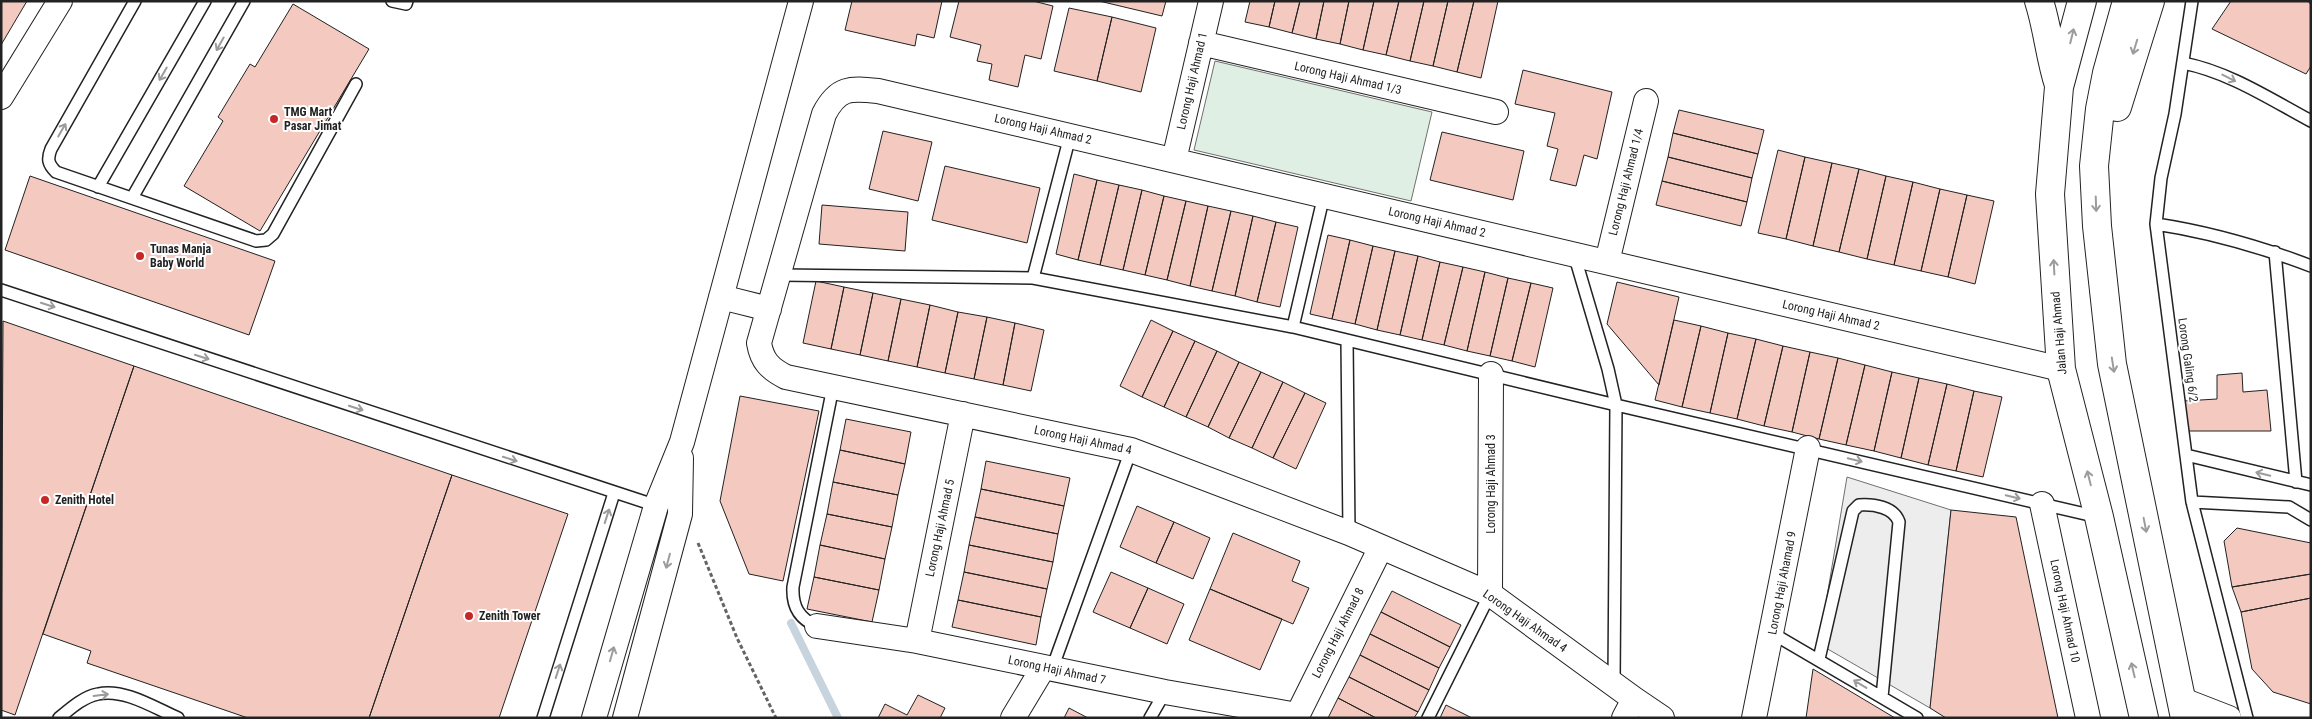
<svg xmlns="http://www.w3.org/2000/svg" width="2312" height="719" font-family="'Roboto Condensed',sans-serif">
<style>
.green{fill:#e0efe3;stroke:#6f6f6f}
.parking{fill:#ededed;stroke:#6f6f6f}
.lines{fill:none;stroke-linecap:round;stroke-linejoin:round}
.stream{stroke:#c7d3dd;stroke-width:8}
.building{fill:#f3c9c0;stroke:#222}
.lane-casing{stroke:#222;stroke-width:14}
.street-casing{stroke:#222;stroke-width:26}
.secondary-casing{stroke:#222;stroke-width:30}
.path{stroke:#646464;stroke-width:3;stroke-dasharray:4 2.5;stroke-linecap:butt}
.lane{stroke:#fff;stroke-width:11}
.street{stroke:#fff;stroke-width:24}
.secondary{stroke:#fff;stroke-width:28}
.oneway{stroke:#9c9c9c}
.poi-dot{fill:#c62828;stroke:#fff;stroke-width:2}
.labels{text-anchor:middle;stroke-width:4;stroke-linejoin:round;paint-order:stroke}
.street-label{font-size:12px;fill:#222;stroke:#fff}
.poi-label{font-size:12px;font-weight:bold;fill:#222;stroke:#fff;text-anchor:start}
</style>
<rect width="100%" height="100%" fill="#fff"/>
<path class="green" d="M1215,61L1432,112L1411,201L1194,150Z"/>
<path class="parking" d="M1847,477L1951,510L1930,708L1819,644Z"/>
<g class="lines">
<path class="stream" d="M791,623L838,718"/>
</g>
<path class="building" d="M1,1H27L1,45Z
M852,1H942L934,38L917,34L915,46L845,30Z
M959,1H1033L1053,6L1041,59L1025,55L1018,87L989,80L992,64L977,61L981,45L950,37Z
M1099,1H1166L1162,16Z
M1250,1H1275L1269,27L1245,22Z
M1275,1H1300L1292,33L1269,27Z
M1300,1H1324L1316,39L1292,33Z
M1324,1H1349L1340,44L1316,39Z
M1349,1H1374L1363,50L1340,44Z
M1374,1H1399L1386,55L1363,50Z
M1399,1H1424L1410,61L1386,55Z
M1424,1H1448L1433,66L1410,61Z
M1448,1H1474L1457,72L1433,66Z
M1474,1H1498L1481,78L1457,72Z
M2231,1H2308L2311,5V66L2306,74L2212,29Z
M293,4L369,49L260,231L184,186L223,121L218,117L250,64L255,67Z
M1069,8L1112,17L1097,81L1054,71Z
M1112,17L1156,28L1141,92L1097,81Z
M1523,70L1612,92L1597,159L1584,155L1576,186L1550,180L1558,149L1547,146L1555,113L1515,104Z
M1679,110L1764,130L1758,154L1673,133Z
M883,131L932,142L918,201L869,189Z
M1442,132L1524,151L1513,200L1430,180Z
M1673,133L1758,154L1752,178L1668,157Z
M1778,150L1805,157L1786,239L1758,233Z
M1668,157L1752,178L1747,202L1662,181Z
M1805,157L1832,163L1813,246L1786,239Z
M1832,163L1859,169L1839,252L1813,246Z
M945,166L1040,188L1027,243L932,220Z
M1859,169L1886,176L1867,259L1839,252Z
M1074,174L1097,180L1078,260L1056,254Z
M30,176L275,261L249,335L5,250Z
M1886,176L1913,182L1894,265L1867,259Z
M1097,180L1119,185L1100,265L1078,260Z
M1662,181L1747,202L1741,226L1656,205Z
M1913,182L1940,189L1921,271L1894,265Z
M1119,185L1142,190L1123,270L1100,265Z
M1940,189L1967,195L1948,277L1921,271Z
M1142,190L1164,196L1145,275L1123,270Z
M1967,195L1994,201L1975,284L1948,277Z
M1164,196L1186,201L1167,280L1145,275Z
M1186,201L1208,206L1190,286L1167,280Z
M822,205L908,212L905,251L819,244Z
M1208,206L1231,211L1212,291L1190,286Z
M1231,211L1253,216L1235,296L1212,291Z
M1253,216L1276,222L1257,302L1235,296Z
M1276,222L1298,227L1280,307L1257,302Z
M1328,235L1350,240L1332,319L1310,314Z
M1350,240L1373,246L1355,324L1332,319Z
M1373,246L1395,251L1377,330L1355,324Z
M1395,251L1418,256L1400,335L1377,330Z
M1418,256L1440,262L1422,340L1400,335Z
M1440,262L1463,267L1444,345L1422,340Z
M1463,267L1485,272L1467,351L1444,345Z
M1485,272L1508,278L1490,356L1467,351Z
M1508,278L1531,283L1512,361L1490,356Z
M816,281L844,287L831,349L803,343Z
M1617,282L1679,297L1659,385L1607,324Z
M1531,283L1553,288L1535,367L1512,361Z
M844,287L873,293L860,355L831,349Z
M873,293L901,299L888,361L860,355Z
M901,299L930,305L917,367L888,361Z
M930,305L958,312L945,373L917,367Z
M958,312L987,317L974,379L945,373Z
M987,317L1015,323L1003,385L974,379Z
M1151,320L1173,331L1142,397L1120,386Z
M1674,320L1701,326L1682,407L1655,400Z
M3,321L134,366L15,715L1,710Z
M1015,323L1044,330L1031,391L1003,385Z
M1701,326L1728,333L1710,413L1682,407Z
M1173,331L1195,341L1164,407L1142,397Z
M1728,333L1756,339L1737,419L1710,413Z
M1756,339L1783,346L1764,426L1737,419Z
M1195,341L1217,351L1186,417L1164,407Z
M1783,346L1810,352L1792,432L1764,426Z
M1217,351L1239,362L1208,427L1186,417Z
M1810,352L1838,358L1819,439L1792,432Z
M1838,358L1865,365L1846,445L1819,439Z
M1239,362L1261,372L1229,438L1208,427Z
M1865,365L1892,372L1874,451L1846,445Z
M134,366L452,475L369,718H248L87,663L91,651L43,634Z
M1261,372L1283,382L1252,448L1229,438Z
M1892,372L1919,378L1901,458L1874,451Z
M2242,373L2243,392L2267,390L2271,431H2188L2184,401L2217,399V375Z
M1919,378L1947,384L1928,465L1901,458Z
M1283,382L1305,393L1273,458L1252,448Z
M1947,384L1974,391L1956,471L1928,465Z
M1974,391L2002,397L1983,477L1956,471Z
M1305,393L1326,403L1296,469L1273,458Z
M740,396L819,411L783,581L749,574L720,501Z
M846,419L911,432L905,464L840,450Z
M840,450L905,464L898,495L833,482Z
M986,461L1070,478L1064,506L981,489Z
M452,475L568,514L499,718H369Z
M833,482L898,495L892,527L827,514Z
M981,489L1064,506L1058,534L975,517Z
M1137,506L1174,522L1156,563L1120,547Z
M1951,510L2016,517L2058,718H1946L1930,708Z
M827,514L892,527L885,559L820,545Z
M975,517L1058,534L1053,562L969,545Z
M1174,522L1210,538L1193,579L1156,563Z
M2237,528L2311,543V574L2232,587L2224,541Z
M1233,533L1300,561L1292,581L1309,588L1293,624L1210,589Z
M820,545L885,559L879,590L814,577Z
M969,545L1053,562L1047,589L964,572Z
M964,572L1047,589L1041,617L958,600Z
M1111,572L1148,588L1130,628L1093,612Z
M2311,574V598L2241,612L2232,587Z
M814,577L879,590L872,622L807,609Z
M1148,588L1184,604L1167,644L1130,628Z
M1210,589L1282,619L1260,670L1189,640Z
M1392,591L1461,625L1450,647L1381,612Z
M2311,598V704L2273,692L2252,669L2241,612Z
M958,600L1041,617L1036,645L952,627Z
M1381,612L1450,647L1439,668L1370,634Z
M1370,634L1439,668L1429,690L1360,655Z
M1360,655L1429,690L1418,712L1349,677Z
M1813,669L1895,718H1806Z
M1349,677L1418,712L1414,718H1376L1338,698Z
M918,695L945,708L940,718H878L885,704L907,715Z
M1338,698L1376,718H1328Z
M1446,705L1472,718H1440Z
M1069,708L1088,718H1064Z"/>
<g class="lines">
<defs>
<path id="lane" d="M135,1L51,149C47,159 48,164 56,172L256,241L266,240L273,234L356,84
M392,1L406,4L407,1
M2192,1L2175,114L2161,178L2156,224L2192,502L2247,718
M2183,63C2229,72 2270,99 2311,121
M98,187L205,1
M132,198L244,1
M2156,224C2209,232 2261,247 2311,266
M2275,252L2296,482
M1574,254L1608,369L1616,405L1614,683
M779,275L1033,278L1293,327L1616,405L2098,517
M1033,278L1070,136
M1,290L660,507
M1293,327L1324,195
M1347,340L1349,533
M2186,455L2311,485
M2192,502L2289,507L2311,520
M817,626C799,619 792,606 793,587L833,387
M1772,633L1917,718
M1819,659L1853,511L1859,505C1874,504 1894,507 1899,522L1882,697
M1052,669L1131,450
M59,718C71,708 83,697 98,694C124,688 155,708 178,718
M543,718L614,493
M1150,718L1165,692
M1428,718L1490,594"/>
<path id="street" d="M1201,43L1496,112
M1,97L60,1
M1174,160L1211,1
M1607,262L1646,101
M721,297L769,309
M2042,504L2088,718
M1490,594L1491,374
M817,626L917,641L1165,692L1297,715
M917,641L963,414
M2180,699L2229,718
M594,718L656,506L682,442L801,1
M625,718L680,514L681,458
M1013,718L1043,668
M1296,718L1381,547
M1624,718L1634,699
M1662,718L1634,699L1490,594L1349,533L1131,450L786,377C770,369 762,361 759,343L824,114C838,87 850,88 878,91L2061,369
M1754,718L1808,448"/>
<path id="secondary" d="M2039,1C2048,29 2050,58 2059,85
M2082,1L2059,87L2050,194L2061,369L2099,517L2144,718
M2127,1L2107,73L2100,109L2094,166L2097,226L2112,364L2185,718
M2117,107L2150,1"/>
</defs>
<use href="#lane" class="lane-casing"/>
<use href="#street" class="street-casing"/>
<use href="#secondary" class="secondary-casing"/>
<path class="path" d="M698,543L737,638L776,718"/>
<use href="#lane" class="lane"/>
<use href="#street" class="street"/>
<use href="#secondary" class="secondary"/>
</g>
<defs><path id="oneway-shaft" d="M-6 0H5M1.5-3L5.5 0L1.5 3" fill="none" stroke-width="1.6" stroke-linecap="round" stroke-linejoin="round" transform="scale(1.25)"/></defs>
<g class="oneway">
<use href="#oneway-shaft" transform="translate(2072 36) rotate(-76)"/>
<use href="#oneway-shaft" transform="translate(220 44) rotate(119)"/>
<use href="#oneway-shaft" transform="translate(2135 47) rotate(107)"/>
<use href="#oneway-shaft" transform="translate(163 74) rotate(120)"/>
<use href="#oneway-shaft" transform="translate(2229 78) rotate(27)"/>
<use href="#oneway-shaft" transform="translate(62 130) rotate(-60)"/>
<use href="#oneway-shaft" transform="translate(2096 204) rotate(88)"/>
<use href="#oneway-shaft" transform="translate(2054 267) rotate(-93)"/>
<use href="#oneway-shaft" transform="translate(48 305) rotate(18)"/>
<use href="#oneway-shaft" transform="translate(202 357) rotate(18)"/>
<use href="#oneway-shaft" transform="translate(2113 365) rotate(81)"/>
<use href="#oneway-shaft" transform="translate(356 408) rotate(18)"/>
<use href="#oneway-shaft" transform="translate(510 459) rotate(18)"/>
<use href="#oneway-shaft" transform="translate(1855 460) rotate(13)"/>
<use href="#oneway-shaft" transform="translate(2263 474) rotate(-166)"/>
<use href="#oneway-shaft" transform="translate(2089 478) rotate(-104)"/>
<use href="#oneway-shaft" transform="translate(2013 497) rotate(13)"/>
<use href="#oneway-shaft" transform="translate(607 516) rotate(-72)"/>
<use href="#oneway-shaft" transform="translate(2145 525) rotate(79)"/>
<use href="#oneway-shaft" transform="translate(668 561) rotate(105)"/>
<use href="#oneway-shaft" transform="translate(612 654) rotate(-74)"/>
<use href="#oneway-shaft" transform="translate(2133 670) rotate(-103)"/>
<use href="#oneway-shaft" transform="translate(558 671) rotate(-72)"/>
<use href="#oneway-shaft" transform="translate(1860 684) rotate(-149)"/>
<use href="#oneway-shaft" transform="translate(101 695) rotate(-7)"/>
</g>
<g class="poi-dot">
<circle cx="274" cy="119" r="5"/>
<circle cx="140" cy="256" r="5"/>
<circle cx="45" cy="500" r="5"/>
<circle cx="469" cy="616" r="5"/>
</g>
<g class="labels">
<g class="street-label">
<text transform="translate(1348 78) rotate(13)" y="4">Lorong Haji Ahmad 1/3</text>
<text transform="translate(1192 81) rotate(-77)" y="4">Lorong Haji Ahmad 1</text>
<text transform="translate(1043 129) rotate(13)" y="4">Lorong Haji Ahmad 2</text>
<text transform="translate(1626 182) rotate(-76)" y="4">Lorong Haji Ahmad 1/4</text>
<text transform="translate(1437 222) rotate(13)" y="4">Lorong Haji Ahmad 2</text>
<text transform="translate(1831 315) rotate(13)" y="4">Lorong Haji Ahmad 2</text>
<text transform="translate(2059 333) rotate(-95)" y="4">Jalan Haji Ahmad</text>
<text transform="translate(2188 360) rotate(82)" y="4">Lorong Galing 6/2</text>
<text transform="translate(1083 440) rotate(12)" y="4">Lorong Haji Ahmad 4</text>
<text transform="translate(1491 484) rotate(-90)" y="4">Lorong Haji Ahmad 3</text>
<text transform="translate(940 528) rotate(-78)" y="4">Lorong Haji Ahmad 5</text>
<text transform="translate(1782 583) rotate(-79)" y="4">Lorong Haji Ahamad 9</text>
<text transform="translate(2065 611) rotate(78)" y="4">Lorong Haji Ahmad 10</text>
<text transform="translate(1525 621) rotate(35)" y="4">Lorong Haji Ahmad 4</text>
<text transform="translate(1338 633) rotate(-63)" y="4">Lorong Haji Ahmad 8</text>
<text transform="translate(1057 670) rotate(12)" y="4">Lorong Haji Ahmad 7</text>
</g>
<g class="poi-label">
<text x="284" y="116">TMG Mart<tspan x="284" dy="14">Pasar Jimat</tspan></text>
<text x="150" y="253">Tunas Manja<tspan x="150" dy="14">Baby World</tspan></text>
<text x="55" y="504">Zenith Hotel</text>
<text x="479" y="620">Zenith Tower</text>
</g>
</g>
<rect width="2312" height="719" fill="none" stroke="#222222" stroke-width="5"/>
</svg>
